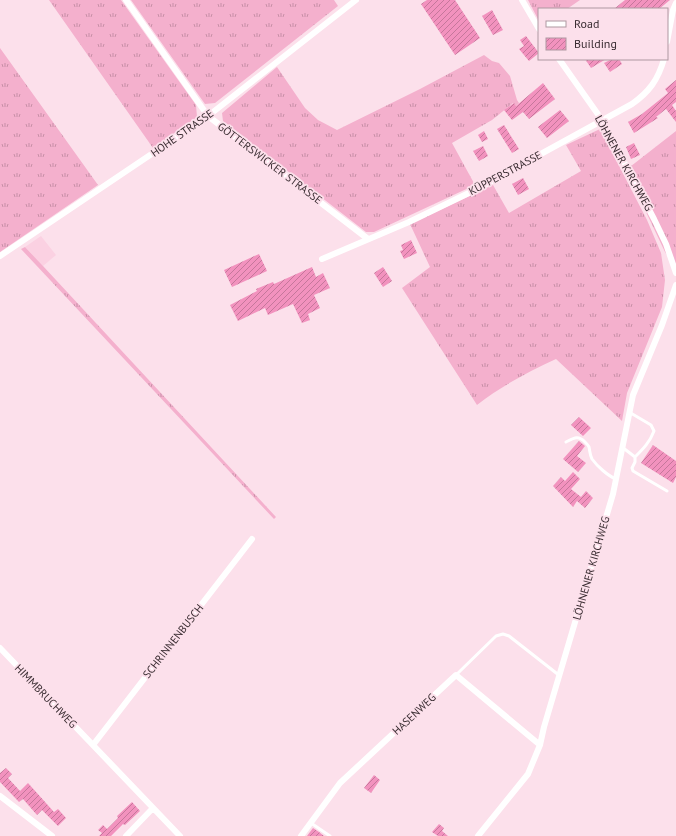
<svg xmlns="http://www.w3.org/2000/svg" width="676" height="836" font-family="'PT Sans',sans-serif">
<style>
.built{fill:#fbd1e2}
.grass{fill:url(#grass-tufts)}
.building{fill:url(#building-hatch)}
.lines{fill:none;stroke-linecap:round;stroke-linejoin:round}
.service{stroke:#fff;stroke-width:3}
.minor{stroke:#fff;stroke-width:6}
.labels{text-anchor:middle;stroke-width:3.5;stroke-linejoin:round;paint-order:stroke}
.street-label{font-size:11px;fill:#392c31;stroke:#fce0eb}
</style>
<defs>
<pattern id="grass-tufts" width="24" height="20" patternUnits="userSpaceOnUse"><rect width="24" height="20" fill="#f4b0cd"/><path d="M3 7l-1-3M5 7V3M7 7l1-3M15 17l-1-3M17 17v-4M19 17l1-3" fill="none" stroke="#c78fa7"/></pattern>
<pattern id="building-hatch" width="6" height="6" patternUnits="userSpaceOnUse"><rect width="6" height="6" fill="#f292be"/><path d="M-1 1l2-2M0 6l6-6M5 7l2-2" fill="none" stroke="#c5779b"/></pattern>
</defs>
<rect width="100%" height="100%" fill="#fce0eb"/>
<path class="built" d="M41,236L56,255L43,266L25,247Z"/>
<path class="grass" d="M49,0H121L196,105L197,117L153,148Z
M131,0H334L338,6L215,103L205,104Z
M528,0H580L567,9H539V21Z
M0,48L98,185L0,252Z
M484,55L492,61L499,63L510,76L517,100L519,103L516,106L513,103L492,120L452,143L475,185L374,232H366L223,121L222,113L277,67L305,108L318,120L337,130L420,89Z
M600,129L647,220L661,253L665,280L662,307L627,393L622,421L556,359C528,372 501,386 477,405L402,288L430,267L410,224L493,185L509,213L581,171L566,145Z
M676,131V268L665,252L626,170Z
M25,247L43,266L276,517L274,519L21,249Z"/>
<path class="building" d="M427,0H455L480,38L455,55L421,4Z
M625,0H670L659,9H614Z
M492,10L503,30L493,35L482,16Z
M526,36L539,53L529,61L519,49L524,46L520,40Z
M585,59H606L591,68Z
M612,59H619L622,64L610,72L604,63Z
M676,80V102L672,105L676,111V122L666,109L656,117L658,118L634,133L628,122L642,114L668,93L665,89Z
M543,83L555,99L529,119L523,112L512,120L504,110L514,103L516,106Z
M560,110L569,121L547,138L538,127Z
M504,125L519,149L512,153L497,129Z
M484,131L488,139L482,142L478,135Z
M634,143L640,155L631,159L626,147Z
M483,146L488,156L479,161L473,151Z
M523,178L529,189L518,195L512,184Z
M411,240L417,253L404,259L400,251L403,250L401,245Z
M259,254L267,271L232,287L224,270Z
M312,267L316,277L323,273L330,288L314,295L320,308L308,314L310,320L302,323L293,304L268,315L265,308L238,321L230,305L257,291L256,289L273,282L274,284Z
M383,267L392,281L383,287L374,273Z
M579,417L591,428L583,436L571,425Z
M579,441L585,446L577,456L586,463L578,472L563,459Z
M653,445L676,461V477L673,483L641,463Z
M573,472L580,479L571,489L581,497L586,491L593,498L585,508L577,501L573,507L553,486L561,477L565,481Z
M6,768L12,774L8,778L20,791L28,783L54,812L58,809L66,818L58,826L42,810L37,815L23,799L19,802L0,782V773Z
M374,775L380,780L371,793L364,788Z
M132,802L140,811L125,825L123,824L111,836H99L102,833L98,830L103,825L107,829L118,818L117,816Z
M439,824L444,828L442,831L448,836H438L432,832Z
M313,828L319,832L324,836H307Z"/>
<g class="lines">
<path class="service" d="M629,412L651,425L654,431C650,442 643,449 635,457
M566,442C574,438 578,435 585,442C587,444 588,445 589,447C590,452 590,455 592,459C597,466 608,476 616,479
M622,447L635,457V462L632,468L633,471L667,491
M456,675L496,636L503,634L509,636L560,676
M311,823L330,836"/>
<path class="minor" d="M126,0L208,116L368,239
M522,0L539,29
M667,42L673,10L676,3
M559,59L602,120L654,219L666,244L676,273
M0,256L208,116L356,0
M322,259L409,222L477,189L632,104C649,92 658,80 664,59
M0,648L180,836
M93,745L252,539
M0,796L52,836
M126,836L153,808
M301,836L340,783L456,675L540,745
M478,836L528,774L540,745L544,727L613,494L633,395L662,325L676,285"/>
</g>
<g class="labels">
<g class="street-label">
<text transform="translate(182 133) rotate(-35)" y="4">HOHE STRASSE</text>
<text transform="translate(270 163) rotate(37)" y="4">GÖTTERSWICKER STRASSE</text>
<text transform="translate(624 163) rotate(61)" y="4">LÖHNENER KIRCHWEG</text>
<text transform="translate(505 173) rotate(-28)" y="4">KÜPPERSTRASSE</text>
<text transform="translate(591 568) rotate(-74)" y="4">LÖHNENER KIRCHWEG</text>
<text transform="translate(173 641) rotate(-52)" y="4">SCHRINNENBUSCH</text>
<text transform="translate(46 696) rotate(46)" y="4">HIMMBRUCHWEG</text>
<text transform="translate(414 714) rotate(-43)" y="4">HASENWEG</text>
</g>
</g>
<rect x="538" y="8" width="130" height="52" fill="#fce0eb" stroke="#ae98a1"/>
<rect x="546" y="21" width="20" height="6" fill="#ffffff" stroke="#ae98a1"/>
<text x="574" y="28" font-size="12" fill="#392c31">Road</text>
<rect x="546" y="38" width="20" height="12" fill="url(#building-hatch)" stroke="#ae98a1"/>
<text x="574" y="48" font-size="12" fill="#392c31">Building</text>
</svg>
